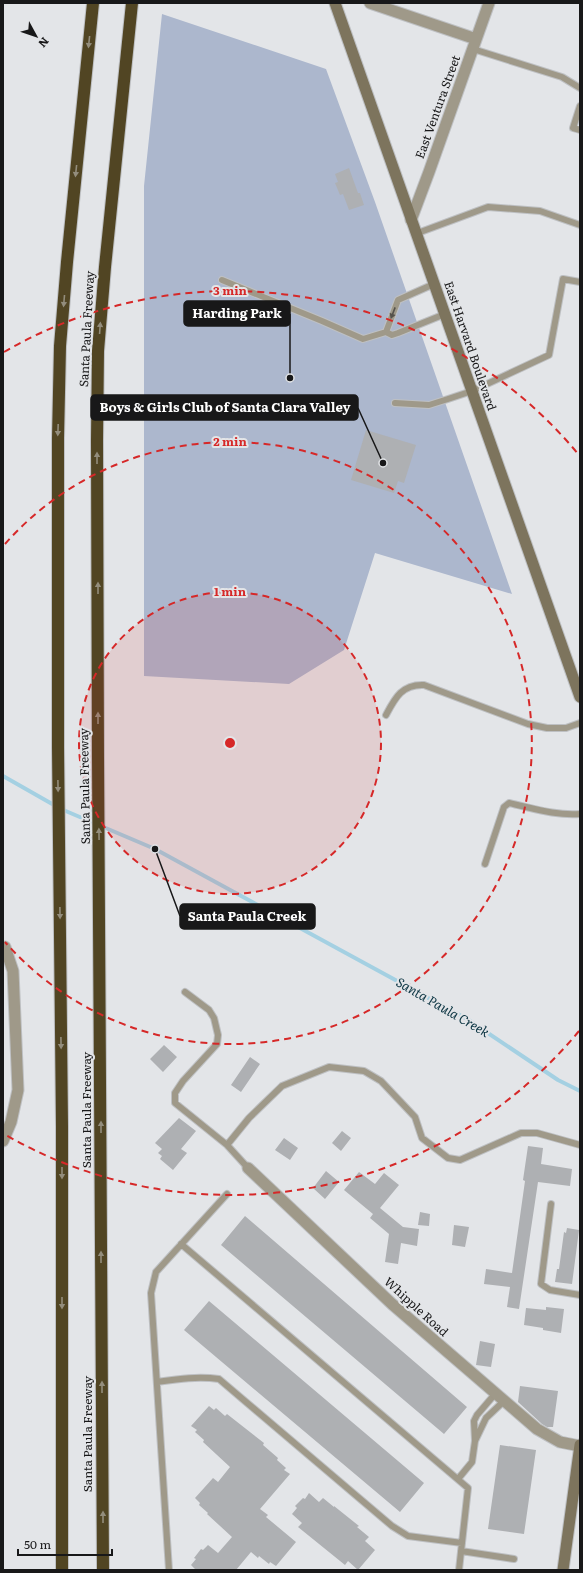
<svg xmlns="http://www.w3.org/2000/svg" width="583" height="1573" font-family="Literata,serif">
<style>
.green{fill:#acb7cd}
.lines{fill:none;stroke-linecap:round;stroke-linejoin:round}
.stream{stroke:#a4d0e2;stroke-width:4}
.building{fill:#aeb0b3}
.service-casing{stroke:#bec0c3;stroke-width:8}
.minor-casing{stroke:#bec0c3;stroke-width:13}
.secondary-casing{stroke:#bec0c3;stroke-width:13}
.motorway-casing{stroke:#bec0c3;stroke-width:14}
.service{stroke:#9f9989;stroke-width:6}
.minor{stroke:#9f9989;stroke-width:11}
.secondary{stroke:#7d745d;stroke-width:11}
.motorway{stroke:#514523;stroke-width:12}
.oneway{fill:#938d7c}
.oneway2{fill:#55524b}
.ring{fill:none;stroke:#d62828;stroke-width:2;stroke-dasharray:7 5}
.labels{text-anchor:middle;stroke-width:4;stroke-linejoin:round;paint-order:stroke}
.street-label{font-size:12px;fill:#181819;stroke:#e3e5e8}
.water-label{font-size:13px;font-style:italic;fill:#0b3442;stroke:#e3e5e8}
.centre{fill:#d62828;stroke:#e3e5e8;stroke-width:2}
.ring-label{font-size:12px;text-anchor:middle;font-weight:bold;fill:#d62828;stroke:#e3e5e8;stroke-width:4;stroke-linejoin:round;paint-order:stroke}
.leader{fill:none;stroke:#181819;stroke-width:1.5}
.callout-dot{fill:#181819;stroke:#e3e5e8;stroke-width:1.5}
.callout{fill:#181819;stroke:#181819;stroke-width:1.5}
.callout-label{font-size:13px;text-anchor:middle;font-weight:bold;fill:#fff}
</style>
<rect width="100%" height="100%" fill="#e3e5e8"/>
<path class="green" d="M162,14L326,69L375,202L512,594L375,553L344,650L289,684L144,676V186Z"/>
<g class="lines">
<path class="stream" d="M3,776L61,809L155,849L232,891L467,1019L558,1080L580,1091"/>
</g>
<path class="building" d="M349,168L358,193H360L364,205L349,210L343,194L340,195L335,183L338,182L335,174Z
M366,430L416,445L404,483L398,481L394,493L351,480Z
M164,1045L177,1057L163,1072L150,1059Z
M250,1057L260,1064L241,1092L231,1085Z
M179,1118L196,1131L181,1149L187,1153L173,1170L160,1159L162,1156L158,1153L162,1149L155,1143Z
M342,1131L351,1138L341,1151L332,1143Z
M284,1138L298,1148L290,1160L275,1150Z
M528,1146L543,1148L541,1164L572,1169L570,1186L538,1182L519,1309L507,1307L510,1287L484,1284L486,1269L512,1273L525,1181L523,1180Z
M326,1171L339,1182L325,1199L313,1188Z
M359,1172L375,1184L384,1173L399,1185L380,1208L403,1227L419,1229L417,1246L401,1243L398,1264L385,1262L389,1234L370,1218L373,1214L344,1190Z
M420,1212L430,1214L429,1226L418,1225Z
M245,1216L467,1407L444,1434L221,1245Z
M454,1225L469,1227L465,1247L452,1245Z
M567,1228L579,1230L572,1284L555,1282L557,1269H559L564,1232L566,1233Z
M209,1301L424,1483L400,1512L184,1330Z
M546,1307L564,1309L561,1333L543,1330V1328L524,1325L526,1308L546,1310Z
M480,1341L495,1344L491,1367L476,1365Z
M520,1386L558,1391L553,1427H547L542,1424L518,1402Z
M209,1406L214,1410L216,1408L225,1416L227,1414L264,1443L263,1445L278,1458L277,1460L286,1468L284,1470L290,1474L260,1509L268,1515L266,1517L296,1542L276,1566L270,1562L269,1564L259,1556L258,1558L251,1552L236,1570H196L191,1565L196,1559L194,1558L201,1549L203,1550L208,1545L218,1553L232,1537L207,1514L208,1513L199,1505L200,1503L195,1498L213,1478L218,1482L230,1467L203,1442L204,1440L195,1432L197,1430L191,1426Z
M500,1445L536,1450L524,1534L488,1529Z
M309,1493L319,1502L323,1498L334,1507V1506L359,1526L357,1527L369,1537L365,1541L375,1550L358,1570L348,1561L345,1565L298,1527L302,1523L292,1514L297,1508L295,1506L303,1498L305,1499Z"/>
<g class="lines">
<defs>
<path id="service" d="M473,49L562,77L580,88
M580,106L573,128L580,130
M415,234L488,207L540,211L580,225
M222,280L322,321L363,339L386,332
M434,284L398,300L386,332L392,335L398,333L445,314
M395,403L429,405L448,399L472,391L549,355L563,279L580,282
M386,715C395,698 402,684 424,685L528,724L547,728H566L580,723
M485,864L504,807L509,803C532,808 556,816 580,814
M185,992L209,1010L214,1018L218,1035L217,1044L183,1081L175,1093V1103L227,1145L248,1168
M227,1145L249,1118L282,1086L329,1067L364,1071L381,1081L415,1117L422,1138L448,1158L460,1160L521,1133H537L580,1145
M551,1204L541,1284L550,1290L580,1295
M181,1244L468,1488L459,1570
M157,1382C178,1379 198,1376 219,1379L392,1526L408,1536L462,1543
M475,1441L486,1418L504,1401
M458,1479L472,1462L475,1441L474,1421L477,1415L495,1394
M461,1551L514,1559
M169,1570L151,1293L156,1272L227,1194"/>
<path id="minor" d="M370,3L476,39
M411,220L429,172L489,3
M3,1141L11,1122L18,1090L13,971L5,947
M248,1168L392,1304L537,1429L560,1442L580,1446"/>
<path id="secondary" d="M335,3L580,697
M563,1570L580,1445"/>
<path id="motorway" d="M62,1570V1126L58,747V438L60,346L67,262L93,3
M103,1570L98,757L97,440L98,351L105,267L132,3"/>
</defs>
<use href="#service" class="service-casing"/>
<use href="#minor" class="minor-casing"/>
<use href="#secondary" class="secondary-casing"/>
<use href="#motorway" class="motorway-casing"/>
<use href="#service" class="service"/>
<use href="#minor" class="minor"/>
<use href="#secondary" class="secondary"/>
<use href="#motorway" class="motorway"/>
</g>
<defs><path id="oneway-solid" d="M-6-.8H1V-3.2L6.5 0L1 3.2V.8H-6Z"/></defs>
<g class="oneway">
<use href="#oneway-solid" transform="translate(89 42) rotate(96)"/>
<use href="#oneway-solid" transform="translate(76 171) rotate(96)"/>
<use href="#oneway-solid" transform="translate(64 301) rotate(95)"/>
<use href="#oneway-solid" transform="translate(100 328) rotate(-86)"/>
<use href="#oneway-solid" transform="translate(58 430) rotate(92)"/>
<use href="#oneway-solid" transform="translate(97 458) rotate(-90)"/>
<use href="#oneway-solid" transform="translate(98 588) rotate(-90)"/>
<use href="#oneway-solid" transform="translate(98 718) rotate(-90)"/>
<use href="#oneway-solid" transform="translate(58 786) rotate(89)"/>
<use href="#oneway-solid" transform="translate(99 834) rotate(-91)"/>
<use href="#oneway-solid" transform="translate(60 913) rotate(89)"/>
<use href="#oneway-solid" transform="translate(61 1043) rotate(89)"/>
<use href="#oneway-solid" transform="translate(101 1127) rotate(-90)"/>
<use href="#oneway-solid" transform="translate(62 1173) rotate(90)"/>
<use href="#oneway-solid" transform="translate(101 1257) rotate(-90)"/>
<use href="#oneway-solid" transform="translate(62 1303) rotate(90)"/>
<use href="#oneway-solid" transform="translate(102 1387) rotate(-90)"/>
<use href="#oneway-solid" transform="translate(103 1517) rotate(-90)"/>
</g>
<use class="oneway2" href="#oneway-solid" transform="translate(393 313) rotate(111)"/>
<circle cx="230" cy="743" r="151" fill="#d62828" fill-opacity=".12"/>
<g class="ring">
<circle cx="230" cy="743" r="151"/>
<path d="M5 544A301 301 0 1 1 5 942"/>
<path d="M579 1031A452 452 0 0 1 4 1134M4 352A452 452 0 0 1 579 455"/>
</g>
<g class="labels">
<g class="street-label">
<text transform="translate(438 107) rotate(-70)" y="4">East Ventura Street</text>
<text transform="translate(87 329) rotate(-87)" y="4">Santa Paula Freeway</text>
<text transform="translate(470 346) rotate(71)" y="4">East Harvard Boulevard</text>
<text transform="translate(85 786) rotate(-91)" y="4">Santa Paula Freeway</text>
<text transform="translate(87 1110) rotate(-90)" y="4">Santa Paula Freeway</text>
<text transform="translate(416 1307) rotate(42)" y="4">Whipple Road</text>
<text transform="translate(88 1434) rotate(-90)" y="4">Santa Paula Freeway</text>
</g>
<g class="water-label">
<text transform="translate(443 1007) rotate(30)" y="5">Santa Paula Creek</text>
</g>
</g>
<circle cx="230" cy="743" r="6" class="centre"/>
<g class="ring-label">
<text x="230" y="295">3 min</text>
<text x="230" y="446">2 min</text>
<text x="230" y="596">1 min</text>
</g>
<path class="leader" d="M290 378L290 314M383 463L358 408M155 849L180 916"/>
<g class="callout-dot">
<circle cx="290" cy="378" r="4"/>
<circle cx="383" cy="463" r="4"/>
<circle cx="155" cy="849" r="4"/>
</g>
<g class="callout">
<rect x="184" y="301" width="106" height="25" rx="4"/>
<rect x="91" y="395" width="267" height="25" rx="4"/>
<rect x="180" y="904" width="135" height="25" rx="4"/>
</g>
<g class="callout-label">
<text x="237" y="318">Harding Park</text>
<text x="225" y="412">Boys &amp; Girls Club of Santa Clara Valley</text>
<text x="247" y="921">Santa Paula Creek</text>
</g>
<rect width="583" height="1573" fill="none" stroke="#181819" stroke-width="8"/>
<g transform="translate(36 36) rotate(130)" stroke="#e3e5e8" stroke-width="3" paint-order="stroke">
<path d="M0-3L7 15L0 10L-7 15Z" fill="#181819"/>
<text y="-6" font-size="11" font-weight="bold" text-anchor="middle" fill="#181819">N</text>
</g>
<path d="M18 1549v6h94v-6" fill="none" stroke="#181819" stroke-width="2"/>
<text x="24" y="1549" font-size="12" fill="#181819" stroke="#e3e5e8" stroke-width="3" paint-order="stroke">50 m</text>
</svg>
